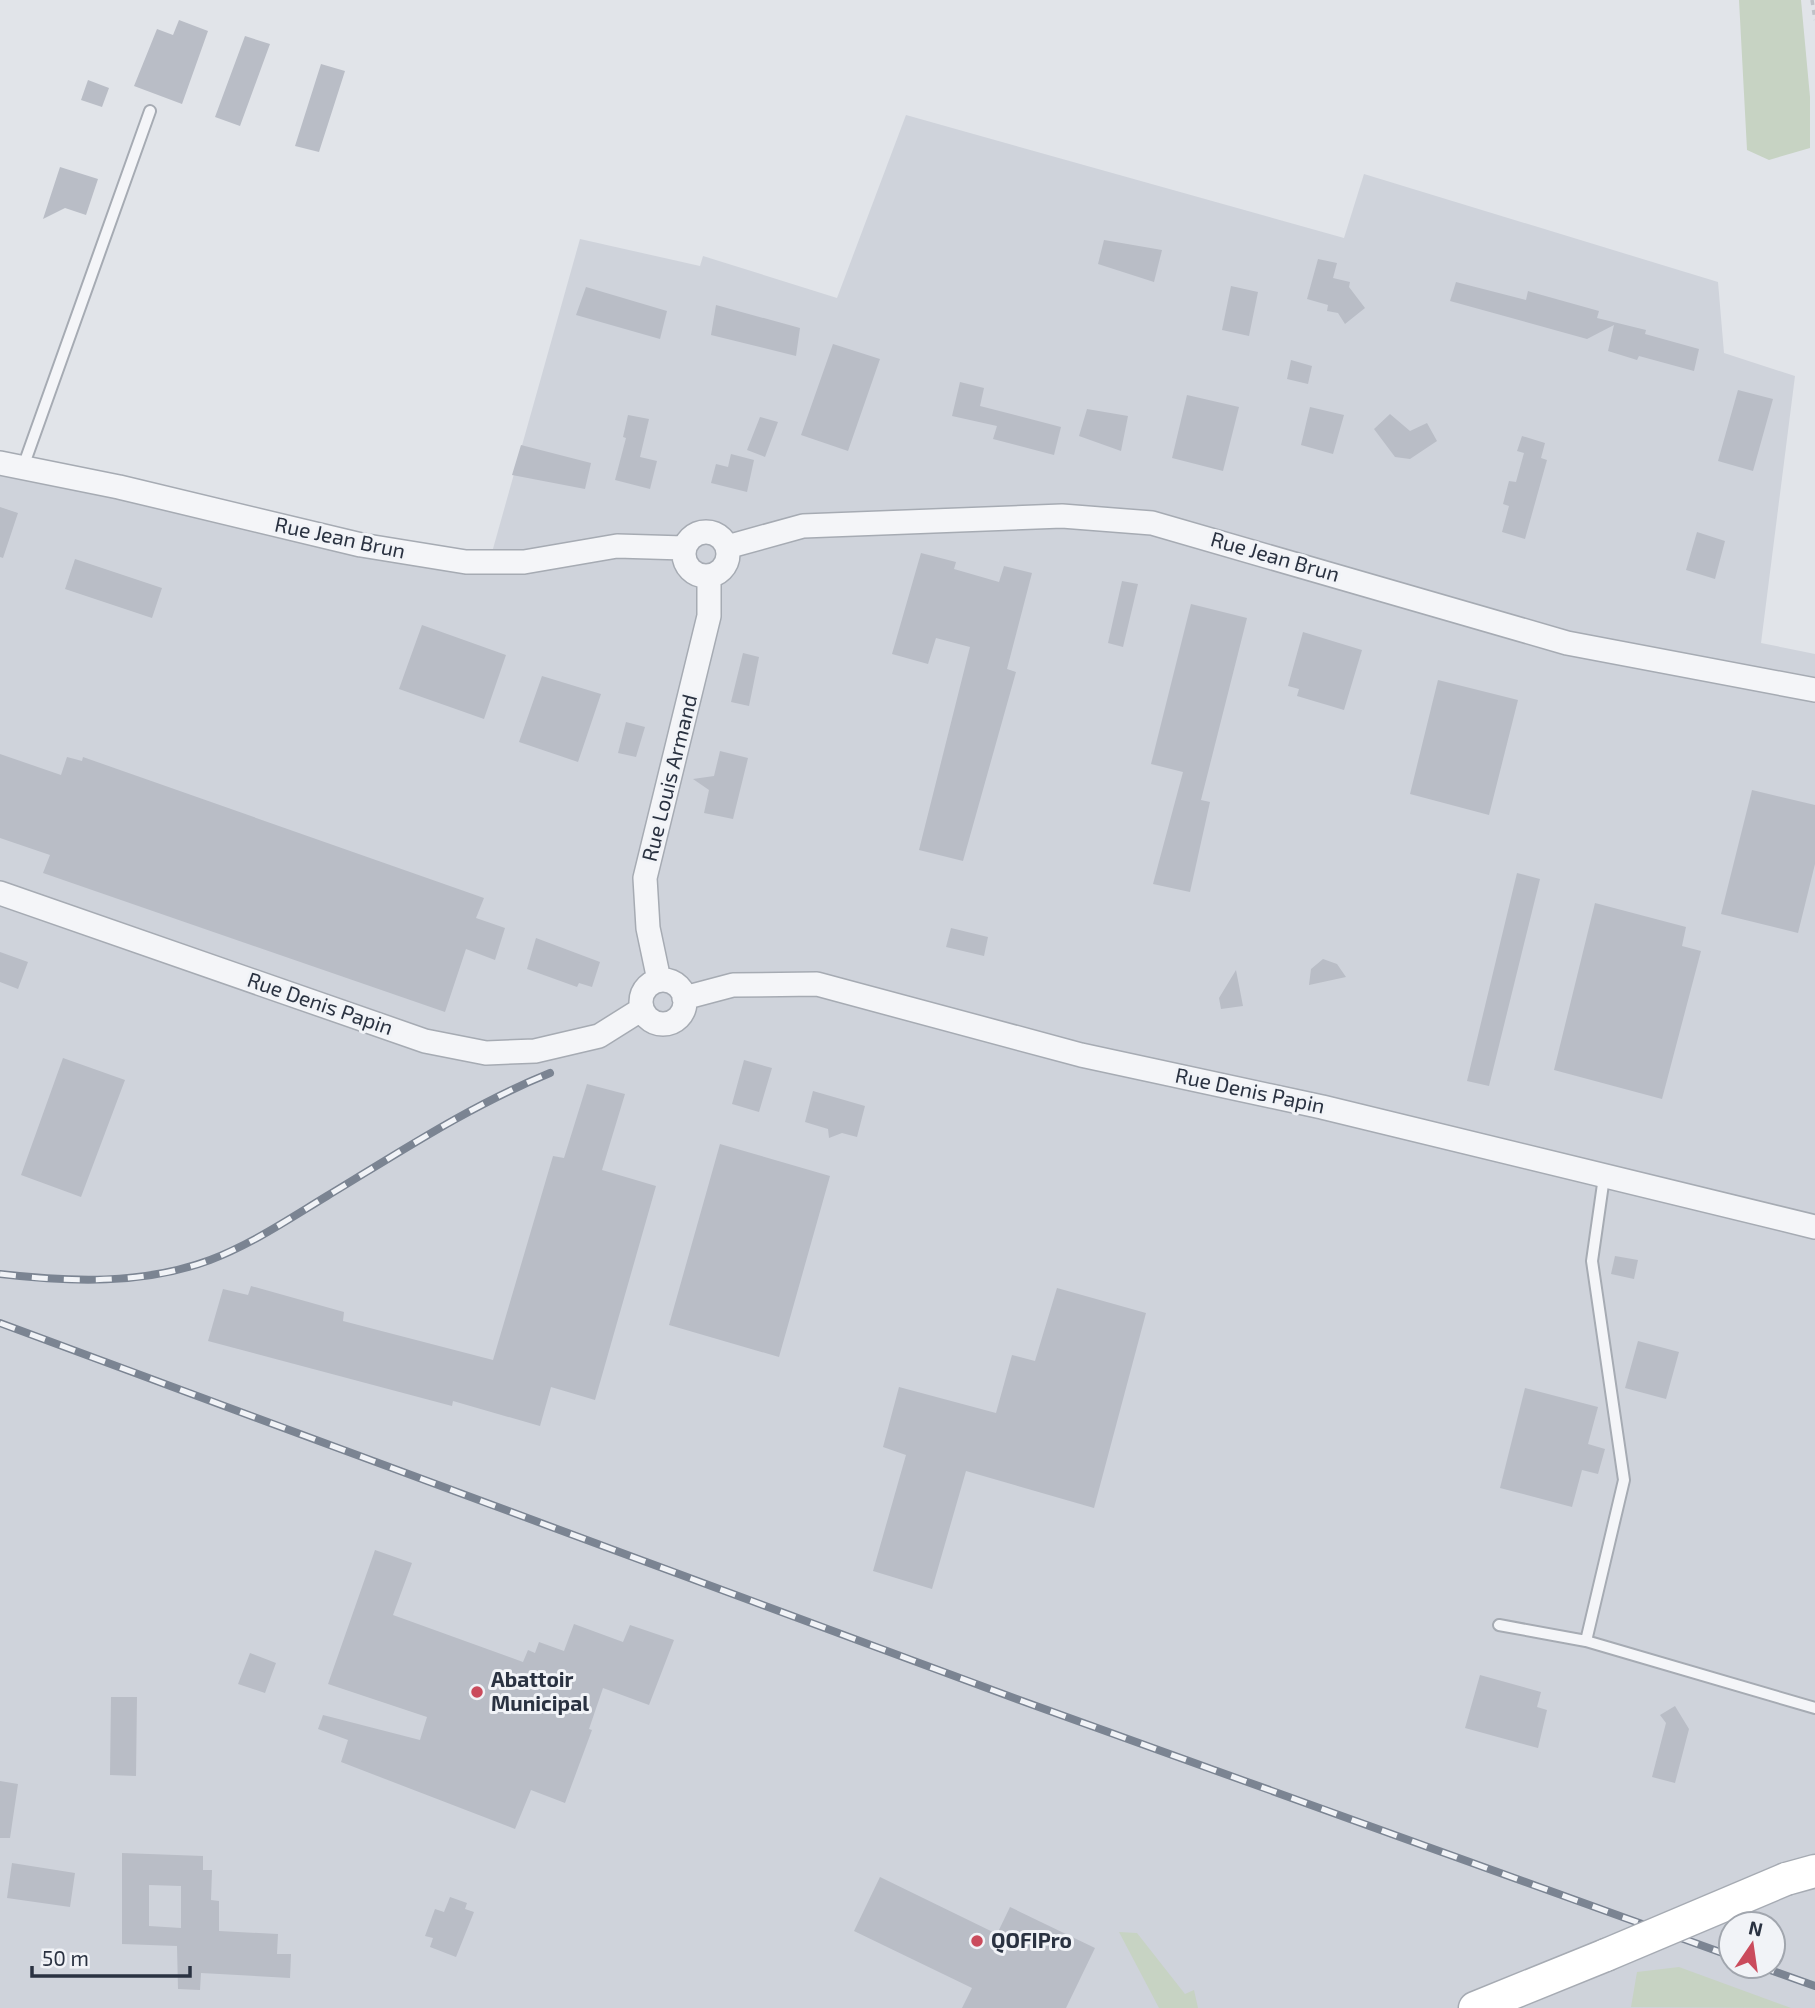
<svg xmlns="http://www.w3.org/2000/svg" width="1815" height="2008" font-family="'Exo 2',sans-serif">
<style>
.built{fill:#cfd3db;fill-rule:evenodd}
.green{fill:#c7d3c3}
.building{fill:#b9bdc6;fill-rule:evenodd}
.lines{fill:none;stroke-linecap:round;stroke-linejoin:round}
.service-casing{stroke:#a6abb3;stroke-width:14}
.minor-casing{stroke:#a6abb3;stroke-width:26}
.secondary-casing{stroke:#a6abb3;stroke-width:35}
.path{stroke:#bfc2c8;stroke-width:3.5;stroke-dasharray:5 5;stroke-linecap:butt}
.service{stroke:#f4f5f8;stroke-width:10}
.minor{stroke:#f4f5f8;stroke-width:23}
.secondary{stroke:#fff;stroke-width:32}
.rail-casing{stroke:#7b8492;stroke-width:8}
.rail{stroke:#f1f3f7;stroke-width:5;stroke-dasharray:16;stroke-linecap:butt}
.secondary-bridge-casing{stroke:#a6abb3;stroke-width:35;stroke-linecap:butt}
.secondary-bridge{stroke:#fff;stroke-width:32}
.poi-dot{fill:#ca4b5c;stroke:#f1f3f7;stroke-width:2.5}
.labels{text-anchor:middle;stroke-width:6;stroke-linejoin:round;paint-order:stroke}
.street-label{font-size:21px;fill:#2a3241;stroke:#f1f3f7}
.poi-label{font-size:21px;font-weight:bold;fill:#2a3241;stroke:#f1f3f7;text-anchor:start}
</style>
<rect width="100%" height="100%" fill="#e1e4e9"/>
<path class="built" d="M906,115L1344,238L1364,174L1718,282L1724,353L1795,376L1761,643L1815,654V2008H0V464L489,563L580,239L700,266L703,256L837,298ZM1731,1924H1773V1966H1731Z"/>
<path class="green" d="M1739,0H1801L1810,97V148L1769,160L1747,150Z
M1119,1932L1137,1933L1185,1994L1194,1990L1198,2008H1159Z
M1679,1967L1791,2008L1631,2007L1637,1972Z"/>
<path class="building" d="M179,20L208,31L182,104L134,86L157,29L173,35Z
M245,36L270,44L240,126L215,117Z
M321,64L345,71L319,152L295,146Z
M88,80L109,88L102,107L81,100Z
M60,167L98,179L86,215L65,208L43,219Z
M1104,240L1162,250L1154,282L1098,264Z
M1318,259L1337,263L1333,278L1350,282L1349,287L1365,308L1345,324L1338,313L1327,311L1328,305L1307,299Z
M1456,282L1526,300L1528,291L1531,292L1599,311L1597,318L1646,330L1645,334L1699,349L1694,371L1639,356L1637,360L1608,351L1614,325L1587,339L1450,301Z
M1231,286L1258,292L1249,336L1222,330Z
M586,287L667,311L660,339L576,315Z
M716,305L800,328L796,356L711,335Z
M833,344L880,359L848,451L801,435Z
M1291,360L1312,366L1308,384L1287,379Z
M960,382L984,388L980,406L1061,427L1054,455L993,439L997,426L952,416Z
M1738,390L1773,399L1753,471L1718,461Z
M1187,395L1239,407L1223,471L1172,458Z
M1310,407L1344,415L1333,454L1301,445Z
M1087,409L1128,416L1121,451L1079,436Z
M1390,414L1410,431L1427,423L1437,441L1410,459L1395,457L1374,429Z
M628,415L649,419L640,457L657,461L650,489L615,480L626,438L623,437Z
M760,417L778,422L765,457L747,450Z
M1522,436L1545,443L1541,458L1547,460L1525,539L1502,532L1509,506L1503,504L1509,481L1516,482L1524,453L1517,451Z
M521,445L591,463L585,489L512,475Z
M731,454L754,460L747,492L711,483L716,464L728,467Z
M0,507L18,513L3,558L0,557Z
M1697,532L1725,541L1715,579L1686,570Z
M921,553L956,562L954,569L999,582L1004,566L1032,573L1007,669L1016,672L963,861L919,850L970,647L936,638L928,664L892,654Z
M75,559L162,588L152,618L65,589Z
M1122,581L1138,584L1123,647L1108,643Z
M1191,604L1247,618L1201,800L1210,802L1190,892L1153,884L1183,772L1151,764Z
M422,625L506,655L484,719L399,689Z
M1303,632L1362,650L1344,710L1297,696L1299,689L1288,686Z
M743,653L759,657L749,706L731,702Z
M542,676L601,694L578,762L519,742Z
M1438,680L1518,700L1489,815L1410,794Z
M626,722L645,727L636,757L618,753Z
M720,751L748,758L733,819L704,813L709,790L693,779L714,776Z
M0,754L61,775L67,757L82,761L83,757L484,898L476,918L505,928L495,960L466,949L445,1012L43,873L50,855L0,838Z
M1752,790L1815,805V864L1798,933L1721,914Z
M1517,873L1540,879L1489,1086L1467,1081Z
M1595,903L1686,927L1682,946L1701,951L1662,1099L1554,1070Z
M951,928L988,937L984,956L946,947Z
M536,938L600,962L592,987L579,983L577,987L527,969Z
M0,952L28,962L18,989L0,982Z
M1323,959L1337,964L1346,977L1309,985L1311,969Z
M1236,970L1243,1006L1221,1009L1219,998Z
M63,1058L125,1080L81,1197L21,1175Z
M744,1060L772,1068L759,1112L732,1104Z
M587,1084L625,1094L602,1170L656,1186L595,1400L551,1387L540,1426L453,1401L452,1406L208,1341L223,1289L248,1295L251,1286L344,1312L343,1321L493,1360L553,1156L564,1158Z
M813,1091L865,1106L857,1137L842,1133L829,1138L828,1129L805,1122Z
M720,1144L830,1176L779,1357L669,1325Z
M1615,1256L1638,1260L1634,1279L1611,1274Z
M1057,1288L1146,1313L1094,1508L966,1471L932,1589L873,1571L906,1455L883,1447L899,1387L996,1413L1012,1355L1035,1361Z
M1638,1341L1679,1352L1666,1399L1625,1388Z
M1525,1388L1598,1407L1588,1444L1605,1449L1598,1474L1582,1470L1572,1507L1500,1488Z
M375,1550L412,1563L393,1615L523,1662L528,1650L535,1653L539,1642L564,1651L574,1624L623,1642L630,1625L674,1640L649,1705L603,1688L589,1729L592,1730L565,1803L531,1790L515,1829L341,1762L348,1740L318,1729L323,1715L420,1740L427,1717L328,1684Z
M250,1653L276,1663L265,1693L238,1684Z
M1480,1675L1541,1692L1537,1707L1547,1710L1538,1748L1465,1728Z
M111,1697H137L136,1776L110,1775Z
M1675,1706L1689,1729L1675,1783L1652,1777L1666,1723L1660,1715Z
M0,1781L18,1784L10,1838H0Z
M122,1853L203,1856V1870H212L211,1900L219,1901V1931L278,1934L277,1954H291L290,1978L201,1973L200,1990L178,1989L177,1946L122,1944ZM149,1885L181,1886V1928L149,1926Z
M12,1863L75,1873L70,1907L7,1898Z
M880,1877L997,1934L1010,1907L1095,1948L1066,2008H962L972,1988L854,1931Z
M450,1897L467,1903L465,1909L474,1912L456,1957L430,1947L433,1938L425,1936L435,1909L444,1912Z"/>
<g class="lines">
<defs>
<path id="service" d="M23,467L150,111
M1499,1625L1586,1641L1815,1708
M1586,1641L1624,1480L1592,1261L1604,1177"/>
<path id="minor" d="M0,463L119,487L361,545L466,562H524L617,546L684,548
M684 554a22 22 0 1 1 44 0a22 22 0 1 1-44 0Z
M727,547L803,526L1062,516L1152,523L1567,643L1815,690
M0,893L425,1041L486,1053L535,1051L599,1036L642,1009
M641 1002a22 22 0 1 1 44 0a22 22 0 1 1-44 0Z
M659,980L648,928L645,878L709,616V576
M684,998L733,985L817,984L1081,1055L1322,1107L1815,1227"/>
<path id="secondary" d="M1786,1879L1815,1871
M1475,2008L1606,1955"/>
</defs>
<use href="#service" class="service-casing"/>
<use href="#minor" class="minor-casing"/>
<use href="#secondary" class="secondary-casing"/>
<path class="path" d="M1812,0L1815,20"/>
<use href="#service" class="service"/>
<use href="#minor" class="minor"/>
<use href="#secondary" class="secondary"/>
<defs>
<path id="rail" d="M0,1274C70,1282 143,1285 210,1260C252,1244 289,1219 327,1196C400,1152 471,1105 550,1073
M0,1323L1025,1702L1731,1956
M1759,1966L1815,1986"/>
</defs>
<use href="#rail" class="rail-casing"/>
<use href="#rail" class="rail"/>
<defs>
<path id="secondary-bridge" d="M1606,1955L1786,1879"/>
</defs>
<use href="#secondary-bridge" class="secondary-bridge-casing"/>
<use href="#secondary-bridge" class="secondary-bridge"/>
</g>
<g class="poi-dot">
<circle cx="477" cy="1692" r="7"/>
<circle cx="977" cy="1941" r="7"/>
</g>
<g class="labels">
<g class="street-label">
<text transform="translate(340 538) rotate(12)" y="7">Rue Jean Brun</text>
<text transform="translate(1275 557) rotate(16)" y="7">Rue Jean Brun</text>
<text transform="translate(670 778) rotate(-76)" y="7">Rue Louis Armand</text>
<text transform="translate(320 1004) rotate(19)" y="7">Rue Denis Papin</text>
<text transform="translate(1250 1091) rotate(12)" y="7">Rue Denis Papin</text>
</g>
<g class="poi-label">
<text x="491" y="1687">Abattoir<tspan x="491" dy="24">Municipal</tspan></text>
<text x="991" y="1948">QOFIPro</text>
</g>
</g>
<g transform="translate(1752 1945) rotate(13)"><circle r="33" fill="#f1f3f7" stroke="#a1a6ae" stroke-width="2"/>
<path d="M0-5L12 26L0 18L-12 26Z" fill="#ca4b5c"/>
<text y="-10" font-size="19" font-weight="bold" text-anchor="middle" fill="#2a3241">N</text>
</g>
<path d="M32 1966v10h158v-10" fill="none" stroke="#2a3241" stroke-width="3.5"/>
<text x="42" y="1966" font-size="21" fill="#2a3241" stroke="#f1f3f7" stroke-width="5" paint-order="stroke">50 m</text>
</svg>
